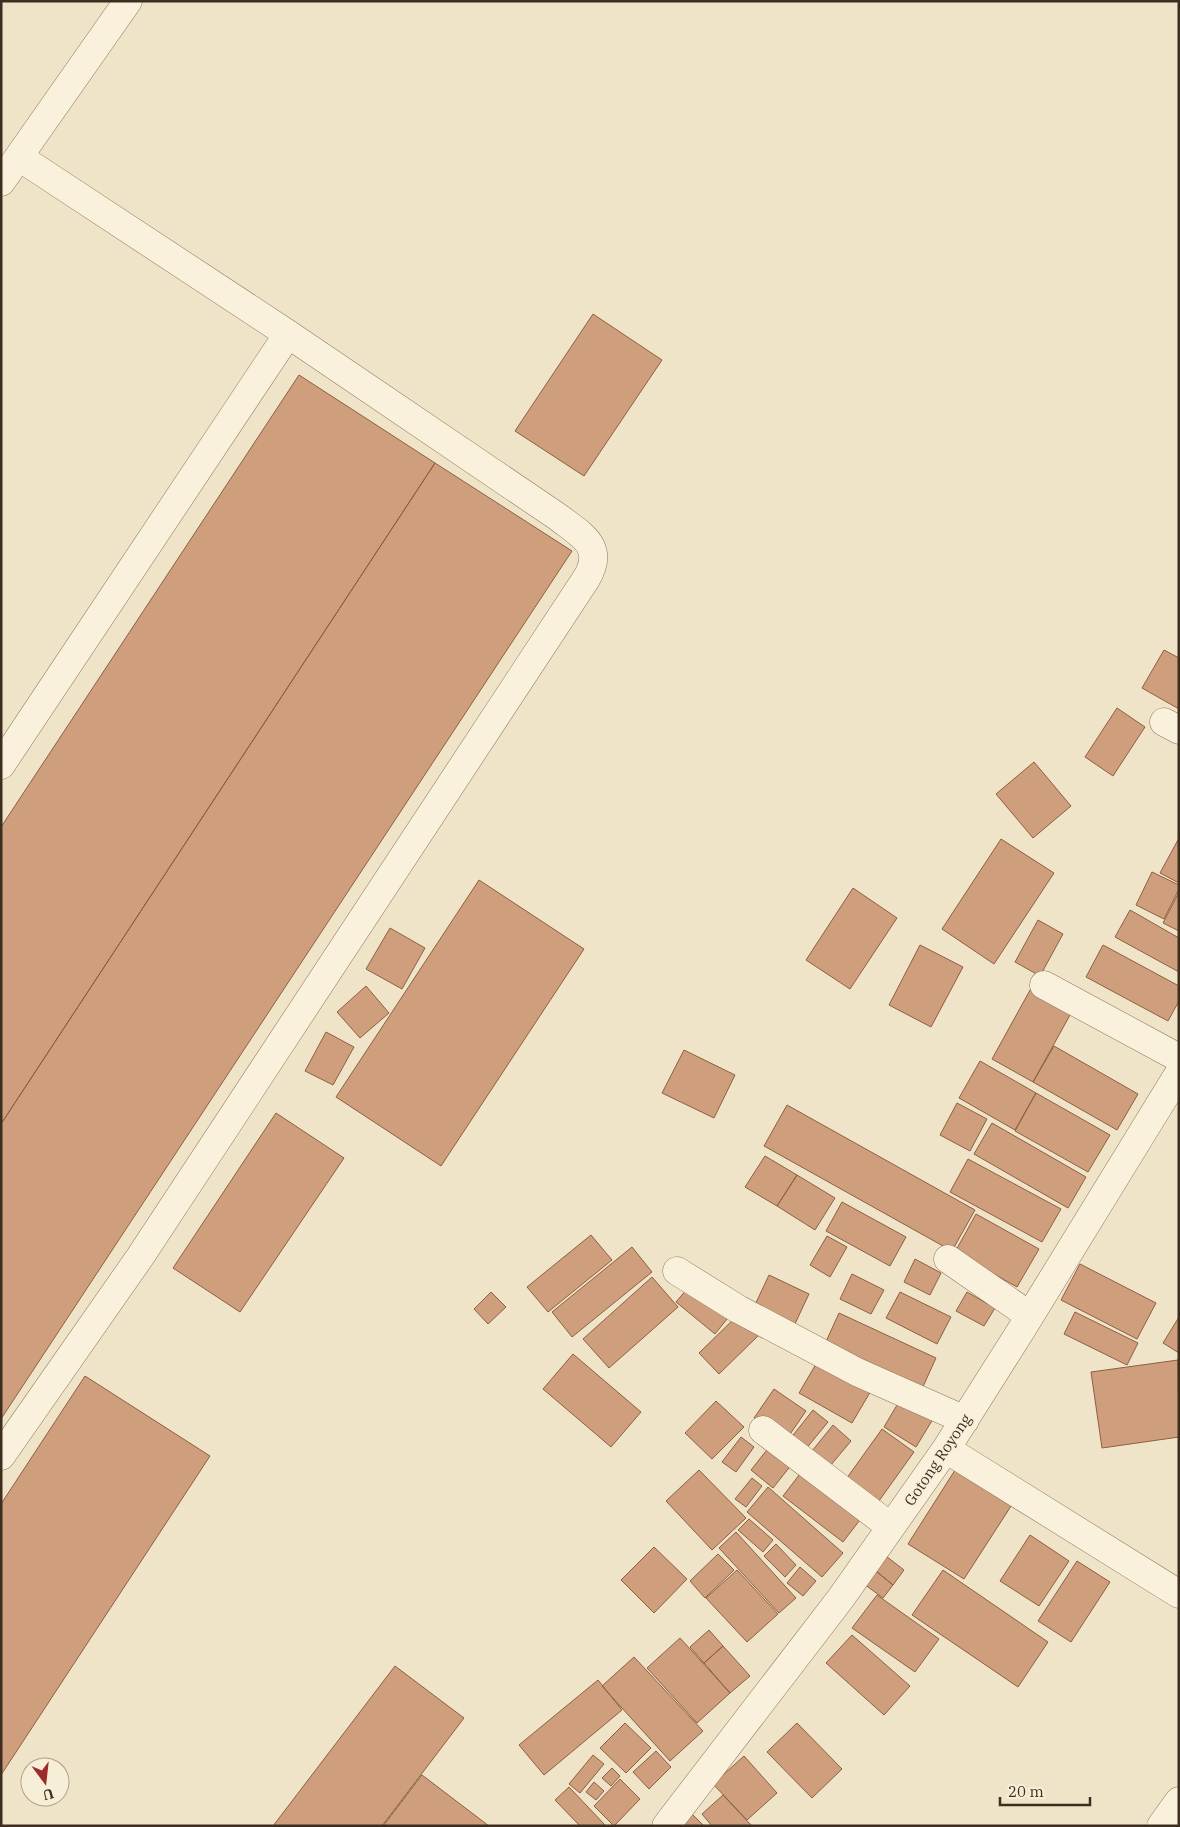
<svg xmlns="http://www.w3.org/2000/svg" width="1180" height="1827" font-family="'IBM Plex Serif',serif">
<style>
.building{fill:#cf9f7d;stroke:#8d5f41}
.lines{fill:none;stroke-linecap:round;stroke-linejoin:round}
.minor-casing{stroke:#8d765c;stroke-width:29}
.minor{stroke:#faf1dc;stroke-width:28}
.labels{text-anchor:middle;stroke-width:4;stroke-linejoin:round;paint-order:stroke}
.street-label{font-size:15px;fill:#3d2e20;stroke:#f7eed8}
</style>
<rect width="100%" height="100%" fill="#f0e4c8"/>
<path class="building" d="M593,314L662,360L584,476L515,431Z
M299,375L435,463L1,1124V827Z
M435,463L572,551L1,1419V1124Z
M1164,650L1179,658V709L1142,688Z
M1117,708L1145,727L1113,776L1085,757Z
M1034,762L1071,806L1033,838L996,794Z
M1179,838V883L1160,873Z
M1001,839L1054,873L994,964L942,929Z
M1152,872L1179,885V889L1164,919L1136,905Z
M479,880L584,949L441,1166L336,1097Z
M853,888L897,918L850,989L806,960Z
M1179,892V931L1163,923Z
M1130,910L1179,938V972L1115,937Z
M1038,920L1063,934L1040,976L1015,962Z
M390,928L425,948L402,989L366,969Z
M920,945L963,967L931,1027L889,1005Z
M1103,945L1179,986V1001L1168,1021L1086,977Z
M1034,983L1075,1006L1033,1082L992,1059Z
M366,986L389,1013L360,1038L337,1012Z
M326,1032L354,1047L333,1085L305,1071Z
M1054,1046L1138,1094L1117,1130L1033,1082Z
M684,1050L735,1075L714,1118L662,1093Z
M980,1061L1036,1093L1015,1130L959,1098Z
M1036,1093L1110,1135L1088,1172L1015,1131Z
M957,1103L987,1119L970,1151L940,1135Z
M787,1105L975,1210L952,1251L764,1146Z
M276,1113L344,1158L240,1312L173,1268Z
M992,1123L1086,1177L1068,1208L974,1154Z
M765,1156L797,1175L777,1206L745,1187Z
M968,1159L1061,1209L1042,1242L950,1192Z
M797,1175L835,1198L815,1230L777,1206Z
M842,1202L906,1237L890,1266L826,1231Z
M976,1214L1039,1249L1017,1287L955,1252Z
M591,1235L612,1260L548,1312L527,1287Z
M827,1236L847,1247L830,1277L810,1265Z
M632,1247L652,1272L572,1337L552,1312Z
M915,1259L941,1273L930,1295L904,1282Z
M1080,1264L1156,1303L1137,1339L1061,1300Z
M852,1274L884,1290L871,1314L840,1299Z
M769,1275L809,1294L793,1328L753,1309Z
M652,1277L678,1307L609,1368L583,1339Z
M693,1282L731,1314L715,1334L676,1302Z
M491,1292L506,1307L488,1324L474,1309Z
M900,1292L951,1317L937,1344L886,1318Z
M967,1292L995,1308L984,1326L956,1311Z
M1075,1312L1138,1343L1127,1365L1064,1334Z
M839,1313L936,1358L921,1391L824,1346Z
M739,1314L759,1335L719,1374L699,1353Z
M1179,1317V1353L1163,1343Z
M573,1354L641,1412L611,1447L543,1389Z
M819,1359L872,1389L852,1423L799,1393Z
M1178,1360L1179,1437L1102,1448L1091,1372Z
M85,1376L210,1456L1,1775V1504Z
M774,1389L806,1411L786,1440L754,1418Z
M903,1395L936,1414L916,1447L884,1427Z
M716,1401L744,1427L712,1459L685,1433Z
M813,1410L828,1422L805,1450L790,1439Z
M833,1425L851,1441L830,1466L812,1451Z
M882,1429L914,1452L871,1512L839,1489Z
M741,1437L754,1447L736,1472L722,1462Z
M774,1441L796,1459L773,1488L751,1470Z
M806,1466L866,1512L843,1542L783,1496Z
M957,1467L1013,1503L964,1579L908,1544Z
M699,1470L746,1518L712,1550L666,1501Z
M752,1478L762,1486L746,1507L735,1499Z
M768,1487L843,1553L822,1577L747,1512Z
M749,1519L773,1540L763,1552L738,1530Z
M736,1532L796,1598L779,1613L719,1548Z
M1030,1535L1069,1561L1039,1606L1000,1581Z
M776,1544L796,1565L785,1577L764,1556Z
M654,1547L687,1579L654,1613L621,1580Z
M882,1553L904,1570L893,1585L871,1567Z
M718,1554L734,1570L705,1598L690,1581Z
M1077,1561L1110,1582L1071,1642L1038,1621Z
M800,1567L816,1581L803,1596L787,1583Z
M871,1567L893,1585L883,1598L860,1581Z
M737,1570L778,1614L747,1642L706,1598Z
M943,1570L1048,1642L1018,1687L912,1615Z
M877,1595L939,1639L915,1672L852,1628Z
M709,1630L723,1646L704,1663L690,1647Z
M852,1635L910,1686L884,1715L826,1663Z
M680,1638L730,1693L697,1723L647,1668Z
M723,1646L750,1676L730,1693L704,1663Z
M634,1657L703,1731L670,1761L602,1686Z
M395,1666L464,1718L382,1826H273Z
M598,1680L622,1710L544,1775L519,1745Z
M625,1723L651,1748L626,1773L600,1748Z
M797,1723L842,1769L812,1798L767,1752Z
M656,1751L671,1767L649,1789L633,1772Z
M593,1755L604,1764L580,1793L569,1784Z
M744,1756L777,1793L747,1820L713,1784Z
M612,1768L620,1776L611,1786L602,1778Z
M422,1775L489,1826H383Z
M620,1779L640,1799L614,1826L594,1806Z
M594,1782L604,1791L596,1800L586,1792Z
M569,1787L606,1826H580L555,1800Z
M723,1795L752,1826H712L702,1814Z
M692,1814L704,1826H680Z"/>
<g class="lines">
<defs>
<path id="minor" d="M1,182L128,1
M1164,722L1179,730
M1,765L288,334
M1044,985L1179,1058
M948,1259L1030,1316
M677,1271L738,1309L857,1372L965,1420
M763,1430L891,1527
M946,1449L1179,1594
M1,1456L140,1257L586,579C606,546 581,535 558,517L288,334L19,157
M666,1826L841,1598L946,1449L1020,1332L1179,1073
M1161,1826L1179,1801"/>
</defs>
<use href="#minor" class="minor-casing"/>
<use href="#minor" class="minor"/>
</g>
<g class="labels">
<g class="street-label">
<text transform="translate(938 1460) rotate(-56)" y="5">Gotong Royong</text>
</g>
</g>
<rect width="1180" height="1827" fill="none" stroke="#3d2e20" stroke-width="5"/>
<g transform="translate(45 1782) rotate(165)"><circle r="24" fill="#f7eed8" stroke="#ada18e"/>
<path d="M0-4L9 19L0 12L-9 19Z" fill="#9e2a2b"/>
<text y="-8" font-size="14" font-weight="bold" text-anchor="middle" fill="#3d2e20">U</text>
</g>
<path d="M1000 1797v8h90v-8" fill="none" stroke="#3d2e20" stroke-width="2.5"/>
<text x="1008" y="1797" font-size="15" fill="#3d2e20" stroke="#f7eed8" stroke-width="4" paint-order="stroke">20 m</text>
</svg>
